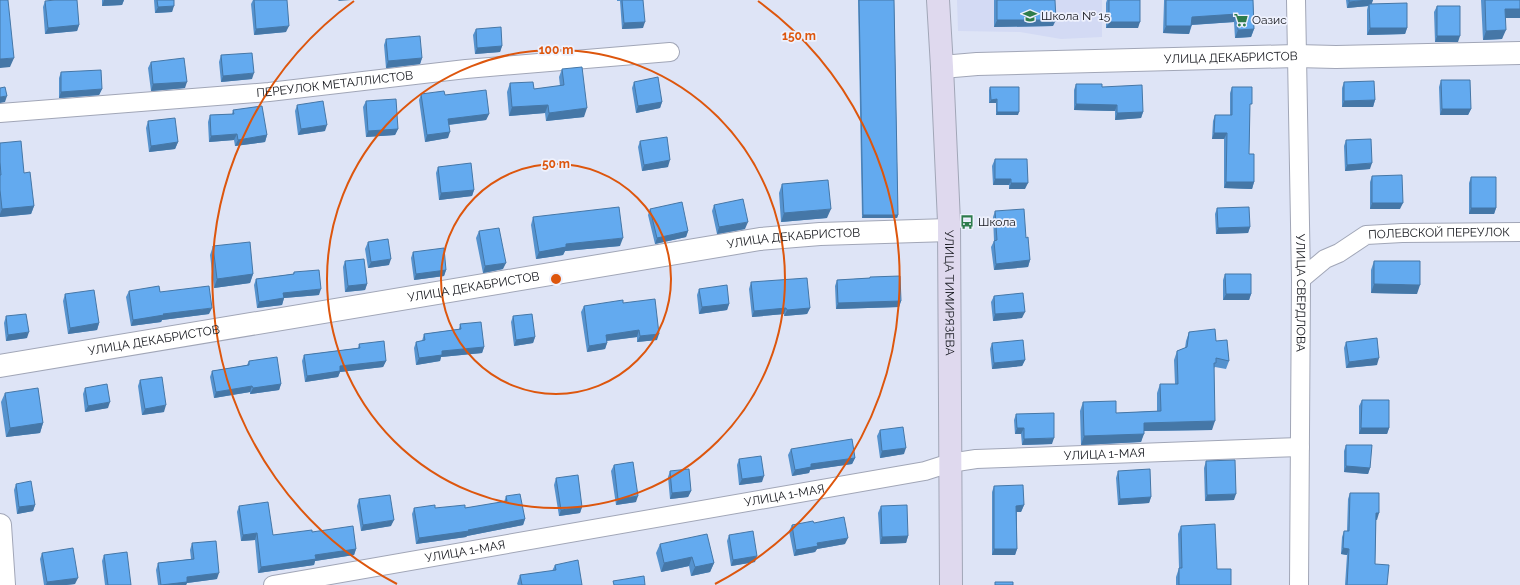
<svg xmlns="http://www.w3.org/2000/svg" width="1520" height="585" font-family="Raleway,sans-serif">
<style>
.built{fill:#d3daf4}
.lines{fill:none;stroke-linecap:round;stroke-linejoin:round}
.minor-casing{stroke:#a1a6b7;stroke-width:20}
.tertiary-casing{stroke:#a1a6b7;stroke-width:24}
.secondary-casing{stroke:#a1a6b7;stroke-width:24}
.minor{stroke:#fff;stroke-width:18}
.tertiary{stroke:#fff;stroke-width:22}
.secondary{stroke:#dfd9ee;stroke-width:22}
.wall{fill:#5592ce}
.shaded-wall{fill:#4577a7}
.building{fill:#63aaef;stroke:#4577a7}
.ring{fill:none;stroke:#dd560d;stroke-width:2}
.labels{text-anchor:middle;stroke-width:3.5;stroke-linejoin:round;paint-order:stroke}
.poi-label{font-size:12px;fill:#15171d;stroke:#eef1fd;text-anchor:start}
.street-label{font-size:12px;fill:#15171d;stroke:#eef1fd}
.centre{fill:#dd560d;stroke:#eef1fd;stroke-width:2}
.ring-label{font-size:12px;text-anchor:middle;font-weight:bold;fill:#dd560d;stroke:#eef1fd;stroke-width:3.5;stroke-linejoin:round;paint-order:stroke}
</style>
<rect width="100%" height="100%" fill="#dee4f6"/>
<path class="built" d="M957,0H1102V37L1061,39L1020,32L958,31Z"/>
<g class="lines">
<defs>
<g id="minor">
<path id="s1" d="M1296,0L1301,279L1299,585"/>
<path id="s2" d="M0,113L269,92L466,69L670,52"/>
<path id="s3" d="M1301,279L1325,259L1339,253L1366,235L1402,233L1520,232"/>
<path id="s4" d="M273,585L925,471L950,463L976,459L1300,447"/>
</g>
<g id="tertiary">
<path id="s5" d="M942,67L977,64L1296,56L1336,57L1520,53"/>
<path id="s6" d="M0,366L760,239L820,234L949,230"/>
<path d="M0,525L4,585"/>
</g>
<g id="secondary">
<path id="s7" d="M938,0L942,67L949,222L951,585"/>
</g>
</defs>
<use href="#minor" class="minor-casing"/>
<use href="#tertiary" class="tertiary-casing"/>
<use href="#secondary" class="secondary-casing"/>
<use href="#minor" class="minor"/>
<use href="#tertiary" class="tertiary"/>
<use href="#secondary" class="secondary"/>
</g>
<path class="wall" d="M102,0H124L122,5L102,6Z
M154,0H174L172,12L155,13Z
M253,0H254L286,32L254,35L251,4Z
M617,0H643V28L622,29L620,1H617Z
M858,0H894L898,215L897,218H862Z
M994,0H1055L1053,26L994,27Z
M1107,0H1140L1138,28H1106V3Z
M1164,0H1253L1254,29L1251,37L1235,38L1234,22L1192,25L1189,34L1163,33L1164,2Z
M1346,0H1373L1371,4L1407,28L1405,34L1367,35V10L1368,6L1347,8Z
M1481,0H1520L1505,18L1502,39L1483,40Z
M45,1L79,25L77,31L45,34L43,7Z
M1437,6L1458,42H1435L1434,12Z
M476,29L502,46L500,52L475,54L473,35Z
M386,39L422,58L420,64L386,68L384,45Z
M221,55L252,79L221,82L219,62Z
M151,62L185,88L151,91L148,68Z
M562,69L584,117L546,121L545,113L509,116L507,92L510,83L534,89L560,86L559,77Z
M61,72L102,89L99,95L59,98V78Z
M1441,80L1471,109L1468,115H1440L1439,87Z
M634,82L662,102L660,108L636,113L632,88Z
M1344,82L1375,100L1373,107H1342V88Z
M1076,84L1102,87L1143,112L1141,118L1115,120V111L1074,110V90Z
M990,87L1018,115H996V103H989V90Z
M1232,87L1250,109L1249,154L1254,182L1252,189L1224,188V139H1212L1213,121L1215,115H1230V93Z
M421,94L445,95L489,114L486,120L449,125L448,138L425,142L419,100Z
M366,101L398,129L395,135L366,137L363,107Z
M297,105L325,131L298,135L295,111Z
M233,110L267,135L265,142L235,146L234,140L209,142L208,122L210,115L232,114Z
M148,121L178,142L175,149L149,152L146,128Z
M1346,140L1370,169L1345,171L1344,146Z
M640,141L668,167L642,171L638,147Z
M0,143L24,173L34,206L31,214L0,217Z
M995,159L1025,189H1009V185H993L992,166Z
M438,167L474,190L472,196L439,200L436,173Z
M1372,176L1400,209H1370V182Z
M1471,177L1496,208L1494,214H1469V183Z
M782,184L827,218L781,222L779,193Z
M714,205L745,229L717,234L712,211Z
M1217,208L1250,227L1248,233L1216,234L1215,214Z
M650,209L688,231L686,237L655,244L648,215Z
M995,211L1026,238L1030,260L1028,267L994,270L991,247L994,241L993,217Z
M533,217L620,246L565,251L563,255L536,259L531,225Z
M479,231L503,269L483,273L476,238Z
M368,242L389,265L368,268L365,249Z
M213,246L253,274L250,283L214,288L210,255Z
M413,252L446,270L444,276L414,280L411,258Z
M345,261L367,284L365,290L345,292L343,267Z
M1374,261L1417,294L1371,293V270Z
M294,272L319,295L284,298L282,305L257,308L254,285L256,279L293,274Z
M1225,274L1251,294L1249,300H1223V280Z
M870,277L901,301L899,307L836,309L835,286L837,280L870,278Z
M751,282L810,308L807,314L784,316V314L752,317L749,289Z
M699,289L729,304L727,310L699,314L697,295Z
M129,291L160,292L209,314L162,320L161,322L131,326L126,297Z
M65,294L99,323L97,330L68,334L63,301Z
M994,296L1022,318L993,321L991,302Z
M623,303L657,340L637,342V337L607,341V343L605,349L587,352L581,312L584,306Z
M6,316L27,338L6,341L4,323Z
M513,316L535,337L533,343L514,346L511,322Z
M460,324L484,347L482,353L441,357L440,361L416,365L414,348L416,342L422,341L424,334L459,329Z
M1189,332L1216,341L1229,361L1226,369L1215,367L1214,368L1212,430L1144,431L1141,442L1081,445L1080,411L1083,402L1116,413L1157,411V393L1160,384H1175L1174,360L1177,351L1185,348L1186,341Z
M1346,342L1377,365L1346,368L1344,348Z
M992,343L1025,360L1022,366L992,369L990,349Z
M359,344L386,361L383,367L340,372L338,377L305,382L302,361L304,355L358,348Z
M249,361L281,384L279,390L250,394V392L214,398L210,377L212,371L247,365Z
M140,380L164,412L142,415L138,386Z
M85,388L108,408L85,412L83,394Z
M5,393L43,423L40,433L6,437L1,402Z
M1362,400L1389,428L1387,434H1359V406Z
M1016,414L1052,444L1022,445L1021,434H1015L1014,420Z
M880,430L904,454L880,458L877,436Z
M1346,445L1370,468L1368,474L1344,472V451Z
M791,449L855,458L852,464L810,470L809,473L792,476L788,455Z
M739,459L762,482L739,485L737,465Z
M1206,461L1234,500L1205,501L1204,468Z
M614,465L636,502L616,505L611,471Z
M670,471L691,491L688,497L670,499L668,477Z
M1118,471L1151,497L1149,503L1118,505L1116,478Z
M556,478L582,507L580,513L559,516L554,485Z
M16,484L35,505L33,511L17,514L14,490Z
M994,486L1024,505L1021,512H1017V549L1015,555H992V492Z
M1350,493L1377,520H1376L1375,564L1387,585H1345L1347,555L1341,554L1342,537L1344,531H1347L1348,499Z
M506,496L525,519L523,525L467,536L466,537L416,544L412,514L414,508H465L504,502Z
M359,499L391,526L361,531L357,506Z
M239,506L273,535L312,532L356,549L354,555L315,561L314,565L258,573L255,540L241,541L237,512Z
M881,506L908,536L906,543L880,544L878,513Z
M814,523L845,544L817,549L815,552L794,556L789,531L792,525Z
M1181,526L1217,569L1231,585H1176V577L1179,568L1178,534Z
M729,535L755,562L731,566L727,541Z
M192,543L217,579L187,583L186,585H158L156,570L158,563L191,559L190,550Z
M660,544L714,563L710,572L691,576L689,566L661,572L656,553Z
M42,553L75,584L66,585H44L40,559Z
M104,555L131,585H105L102,561Z
M555,565L582,585H518L517,584L520,575L552,571Z"/>
<path class="shaded-wall" d="M104,0H124L122,5L102,6Z
M339,0H351L338,1Z
M1368,0H1373L1371,6L1369,4L1368,6L1347,8L1349,2Z
M174,6L172,12L155,13L158,7Z
M1505,9H1520V18H1501Z
M1237,14L1234,22L1189,25L1192,17Z
M997,20H1056L1053,26L994,27Z
M645,22L643,28L622,29L624,23Z
M1109,22H1140L1138,28H1106Z
M79,25L77,31L45,34L48,28Z
M289,26L286,32L254,35L256,29Z
M1166,26H1191L1189,34L1163,33Z
M1370,28H1407L1405,34L1367,35Z
M1254,29L1251,37L1235,38L1238,30Z
M1506,30L1502,39L1483,40L1486,31Z
M1437,36H1460L1458,42H1435Z
M502,46L500,52L475,54L477,48Z
M14,58L10,67L0,68V59Z
M422,58L420,64L386,68L388,61Z
M254,73L252,79L221,82L223,76Z
M187,82L185,88L151,91L153,84Z
M102,89L99,95L59,98L61,92Z
M7,96L5,102L0,103V97Z
M997,99L996,103H989L991,100Z
M1375,100L1373,107H1342L1344,101Z
M662,102L660,108L636,113L638,106Z
M1076,104L1117,105L1115,111L1074,110Z
M548,105L545,113L509,116L512,107Z
M587,108L584,117L546,121L549,113Z
M1442,109H1471L1468,115H1440Z
M997,112H1019L1018,115H996Z
M1143,112L1141,118L1115,120L1117,113Z
M489,114L486,120L446,125L448,119Z
M327,125L325,131L298,135L301,129Z
M398,129L395,135L366,137L368,131Z
M450,132L448,138L425,142L427,135Z
M1214,133H1227L1224,139H1212Z
M237,134L234,140L209,142L211,136Z
M267,135L265,142L235,146L238,140Z
M178,142L175,149L149,152L151,146Z
M670,160L668,167L642,171L644,165Z
M1372,163L1370,169L1345,171L1347,165Z
M995,179H1011L1009,185H993Z
M1226,182H1254L1252,189L1224,188Z
M1011,183H1028L1025,189H1009Z
M474,190L472,196L439,200L441,193Z
M1372,203H1403L1400,209H1370Z
M34,206L31,214L0,217V214L2,209Z
M1471,208H1496L1494,214H1469Z
M831,209L827,218L781,222L784,213Z
M863,215H898L897,218H862Z
M748,222L745,229L717,234L719,227Z
M1250,227L1248,233L1216,234L1218,228Z
M688,231L686,237L655,244L657,238Z
M623,238L620,246L565,251L563,255L536,259L539,252L566,244Z
M391,259L389,265L368,268L371,262Z
M1030,260L1028,267L994,270L996,264Z
M506,263L503,269L483,273L485,266Z
M446,270L444,276L414,280L416,274Z
M253,274L250,283L214,288L217,279Z
M367,284L365,290L345,292L348,286Z
M1374,284L1420,285L1417,294L1371,293Z
M321,289L319,295L284,298L282,305L257,308L259,302L283,293Z
M1226,294H1251L1249,300H1223Z
M901,301L899,307L836,309L838,303Z
M729,304L727,310L699,314L702,307Z
M212,308L209,314L162,320L161,322L131,326L133,320L163,314Z
M786,308L784,314L752,317L754,311Z
M810,308L807,314L784,316L787,310Z
M1025,312L1022,318L993,321L995,314Z
M99,323L97,330L68,334L70,328Z
M639,330L637,337L604,341L606,335Z
M29,332L27,338L6,341L8,335Z
M659,334L657,340L637,342L640,336Z
M535,337L533,343L514,346L516,340Z
M607,343L605,349L587,352L589,346Z
M484,347L482,353L441,357L440,361L416,365L419,358L442,351Z
M1379,358L1377,365L1346,368L1349,362Z
M1025,360L1022,366L992,369L994,363Z
M386,361L383,367L340,372L338,377L305,382L307,376L340,366Z
M281,384L279,390L250,394L253,388Z
M252,386L250,392L214,398L216,392Z
M110,402L108,408L85,412L88,406Z
M166,405L164,412L142,415L145,409Z
M1215,421L1212,430L1141,431L1144,423Z
M43,423L40,433L6,437L10,428Z
M1017,428H1024L1021,434H1015Z
M1361,428H1389L1387,434H1359Z
M1144,434L1141,442L1081,445L1084,436Z
M1054,438L1052,444L1022,445L1024,439Z
M906,448L904,454L880,458L882,451Z
M855,458L852,464L810,470L809,473L792,476L795,470L811,464Z
M1346,466L1370,468L1368,474L1344,472Z
M764,476L762,482L739,485L742,479Z
M691,491L688,497L670,499L672,493Z
M1236,494L1234,500L1205,501L1207,495Z
M638,496L636,502L616,505L618,499Z
M1151,497L1149,503L1118,505L1120,499Z
M35,505L33,511L17,514L19,507Z
M1024,505L1021,512H1014L1016,506Z
M582,507L580,513L559,516L561,510Z
M1376,513H1379L1377,520L1374,519Z
M525,519L523,525L467,536L466,537L416,544L419,538L468,530Z
M394,520L391,526L361,531L363,525Z
M257,533L255,540L241,541L243,535Z
M908,536L906,543L880,544L882,537Z
M848,538L845,544L817,549L815,552L794,556L796,550L817,543Z
M1343,548L1349,549L1347,555L1341,554Z
M356,549L354,555L315,561L314,565L258,573L261,567L315,555Z
M994,549H1017L1015,555H992Z
M757,556L755,562L731,566L733,560Z
M692,557L689,566L661,572L664,563Z
M714,563L710,572L691,576L695,567Z
M219,573L217,579L187,583L186,585H161L187,577Z
M78,578L75,584L66,585H46L47,582Z"/>
<path class="building" d="M0,0H8L14,58L0,59Z
M55,0H77L79,25L48,28L45,1Z
M157,0H174V6L158,7Z
M254,0H287L289,26L256,29Z
M622,0H643L645,22L624,23Z
M859,0H894L898,215H863Z
M997,0H1055L1056,20H997Z
M1109,0H1140V22H1109Z
M1166,0H1253L1254,29L1238,30L1237,14L1192,17L1191,26H1166Z
M1349,0H1368L1349,2Z
M1485,0H1520V9H1505L1506,30L1486,31Z
M1407,3V28H1370L1369,4Z
M1437,6H1460V36H1437Z
M501,27L502,46L477,48L476,29Z
M420,36L422,58L388,61L386,39Z
M252,53L254,73L223,76L221,55Z
M184,58L187,82L153,84L151,62Z
M582,67L587,108L549,113L548,105L512,107L510,83L533,82L534,89L564,85L562,69Z
M101,70L102,89L61,92V72Z
M658,77L662,102L638,106L634,82Z
M1441,80H1470L1471,109H1442Z
M1374,81L1375,100L1344,101V82Z
M1076,84H1102V87L1142,85L1143,112L1117,113V105L1076,104Z
M5,87L7,96L0,97V88Z
M990,87H1019V112H997V99L991,100Z
M1232,87H1252V104H1250L1249,154H1254V182H1226L1227,133H1214L1215,115H1232Z
M486,90L489,114L448,119L450,132L427,135L421,94L444,91L445,95Z
M396,99L398,129L368,131L366,101Z
M323,101L327,125L301,129L297,105Z
M262,106L267,135L238,140L237,134L211,136L210,115L234,114L233,110Z
M175,118L178,142L151,146L148,121Z
M667,137L670,160L644,165L640,141Z
M1371,139L1372,163L1347,165L1346,140Z
M21,141L24,173L30,172L34,206L2,209L0,190V175H1L0,162V143Z
M995,159H1027L1028,183H1011V179H995Z
M471,163L474,190L441,193L438,167Z
M1402,175L1403,203H1372V176Z
M1471,177H1496V208H1471Z
M828,180L831,209L784,213L782,184Z
M743,199L748,222L719,227L714,205Z
M682,202L688,231L657,238L650,209Z
M619,207L623,238L566,244V247L539,252L533,217Z
M1249,207L1250,227L1218,228L1217,208Z
M1024,209L1026,238L1028,237L1030,260L996,264L994,241L997,240L995,211Z
M499,228L506,263L485,266L479,231Z
M388,239L391,259L371,262L368,242Z
M250,242L253,274L217,279L213,246Z
M444,248L446,270L416,274L413,252Z
M364,259L367,284L348,286L345,261Z
M1374,261H1420V285L1374,284Z
M319,270L321,289L283,293L284,298L259,302L256,279L294,274V272Z
M1225,274H1251V294H1226Z
M900,276L901,301L838,303L837,280L870,278V277Z
M807,278L810,308L787,310L786,308L754,311L751,282Z
M727,285L729,304L702,307L699,289Z
M159,286L160,292L209,286L212,308L163,314L164,315L133,320L129,291Z
M94,290L99,323L70,328L65,294Z
M1023,293L1025,312L995,314L994,296Z
M655,299L659,334L640,336L639,330L606,335L607,343L589,346L584,306L623,300V303Z
M26,314L29,332L8,335L6,316Z
M532,314L535,337L516,340L513,316Z
M481,322L484,347L442,351V355L419,358L416,342L425,340L424,334L461,329L460,324Z
M1215,329L1216,341L1227,340L1229,361L1216,358V363H1214L1215,421L1144,423V434L1084,436L1083,402L1116,401V413L1161,411L1160,384H1178L1177,351L1187,347L1189,332Z
M1377,338L1379,358L1349,362L1346,342Z
M1023,340L1025,360L994,363L992,343Z
M384,341L386,361L340,366V371L307,376L304,355L360,348L359,344Z
M277,357L281,384L253,388L252,386L216,392L212,371L249,365V361Z
M162,377L166,405L145,409L140,380Z
M107,384L110,402L88,406L85,388Z
M38,388L43,423L10,428L5,393Z
M1362,400H1389V428H1361Z
M1054,413V438L1024,439V428H1017L1016,414Z
M903,427L906,448L882,451L880,430Z
M852,439L855,458L811,464V467L795,470L791,449Z
M1346,445H1372L1370,468L1346,466Z
M761,456L764,476L742,479L739,459Z
M1235,460L1236,494L1207,495L1206,461Z
M633,462L638,496L618,499L614,465Z
M689,469L691,491L672,493L670,471Z
M1150,469L1151,497L1120,499L1118,471Z
M578,475L582,507L561,510L556,478Z
M31,481L35,505L19,507L16,484Z
M1023,485L1024,505L1016,506L1017,549H994V486Z
M1350,493H1379V513H1376L1375,564L1389,565L1387,585H1347L1349,549L1343,548L1344,531H1349Z
M520,494L525,519L468,530L469,531L419,538L414,508L435,505V508L465,505V508L507,501L506,496Z
M390,495L394,520L363,525L359,499Z
M268,502L273,535L312,530V532L353,526L356,549L315,555L316,559L261,567L257,533L243,535L239,506Z
M907,505L908,536L882,537L881,506Z
M844,517L848,538L817,543L818,546L796,550L792,525L813,521L814,523Z
M1215,524L1217,569H1231V585H1179V568H1182L1181,526Z
M753,531L757,556L733,560L729,535Z
M707,534L714,563L695,567L692,557L664,563L660,544Z
M216,541L219,573L187,577V582L161,585L158,563L194,559L192,543Z
M73,548L78,578L47,582L42,553Z
M127,552L131,585H108L104,555Z
M578,560L582,585H522L520,575L556,570L555,565Z
M644,576L645,585H614L613,581Z
M995,582H1013V585H995Z"/>
<g class="ring">
<circle cx="556" cy="279" r="115"/>
<circle cx="556" cy="279" r="229"/>
<path d="M397 584A344 344 0 0 1 354 1M758 1A344 344 0 0 1 715 584"/>
</g>
<defs>
<symbol id="school-bare" viewBox="-9 -9 18 18"><path d="M0-5L7-2L0 1L-7-2ZM-4 1L0 2.5L4 1V4Q0 6-4 4Z" fill="#2e7c4c" stroke="#eef1fd" stroke-width="2.5" paint-order="stroke"/></symbol>
<symbol id="supermarket-bare" viewBox="-9 -9 18 18"><path d="M-6-5.5h2.5l.6 2H6L4.5 2H-2.5L-4.4-4H-6ZM-1.5 3.2a1.3 1.3 0 1 0 .1 0ZM3 3.2a1.3 1.3 0 1 0 .1 0Z" fill="#2e7c4c" stroke="#eef1fd" stroke-width="2.5" paint-order="stroke"/></symbol>
<symbol id="bus-bare" viewBox="-9 -9 18 18"><path d="M-5-6H5V4H4V6H2V4H-2V6H-4V4H-5ZM-3.5-4V0h7V-4ZM-3.5 1.2v1.5H-2V1.2ZM2 1.2v1.5H3.5V1.2Z" fill="#2e7c4c" stroke="#eef1fd" stroke-width="2.5" paint-order="stroke"/></symbol>
</defs>
<g fill-rule="evenodd">
<use href="#school-bare" x="1020" y="6" width="20" height="20"/>
<use href="#supermarket-bare" x="1231" y="10" width="20" height="20"/>
<use href="#bus-bare" x="957" y="212" width="20" height="20"/>
</g>
<g class="labels">
<g class="poi-label">
<text x="1041" y="20">Школа № 15</text>
<text x="1252" y="24">Оазис</text>
<text x="978" y="226">Школа</text>
</g>
<g class="street-label">
<text dy="4" stroke="none"><textPath href="#s5" startOffset="289">УЛИЦА ДЕКАБРИСТОВ</textPath></text>
<text dy="4" stroke="none"><textPath href="#s2" startOffset="336">ПЕРЕУЛОК МЕТАЛЛИСТОВ</textPath></text>
<text dy="4" stroke="none"><textPath href="#s3" startOffset="152">ПОЛЕВСКОЙ ПЕРЕУЛОК</textPath></text>
<text dy="4" stroke="none"><textPath href="#s6" startOffset="804">УЛИЦА ДЕКАБРИСТОВ</textPath></text>
<text dy="4" stroke="none"><textPath href="#s6" startOffset="480">УЛИЦА ДЕКАБРИСТОВ</textPath></text>
<text dy="4" stroke="none"><textPath href="#s7" startOffset="293">УЛИЦА ТИМИРЯЗЕВА</textPath></text>
<text dy="4" stroke="none"><textPath href="#s1" startOffset="293">УЛИЦА СВЕРДЛОВА</textPath></text>
<text dy="4" stroke="none"><textPath href="#s6" startOffset="156">УЛИЦА ДЕКАБРИСТОВ</textPath></text>
<text dy="4" stroke="none"><textPath href="#s4" startOffset="843">УЛИЦА 1-МАЯ</textPath></text>
<text dy="4" stroke="none"><textPath href="#s4" startOffset="519">УЛИЦА 1-МАЯ</textPath></text>
<text dy="4" stroke="none"><textPath href="#s4" startOffset="195">УЛИЦА 1-МАЯ</textPath></text>
</g>
</g>
<circle cx="556" cy="279" r="6" class="centre"/>
<g class="ring-label">
<text x="799" y="40">150 m</text>
<text x="556" y="54">100 m</text>
<text x="556" y="168">50 m</text>
</g>
</svg>
